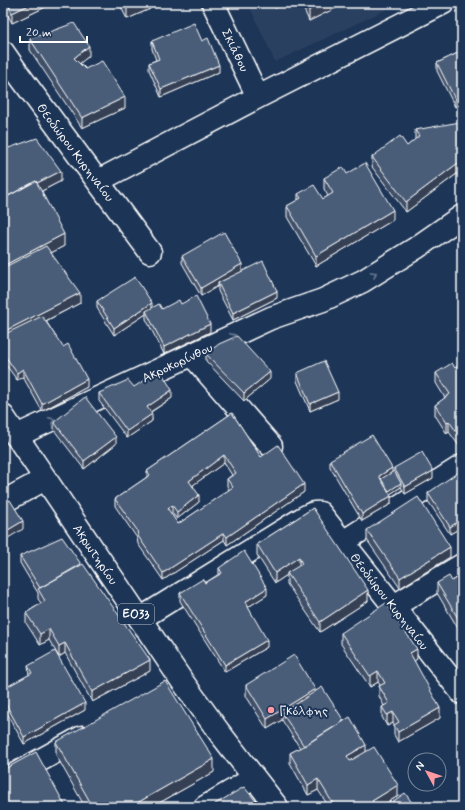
<svg xmlns="http://www.w3.org/2000/svg" width="465" height="810" font-family="Mynerve,sans-serif">
<style>
.built{fill:#2a4161}
.lines{fill:none;stroke-linecap:round;stroke-linejoin:round}
.minor-casing{stroke:#fff;stroke-width:25}
.major-casing{stroke:#fff;stroke-width:25}
.minor{stroke:#1d3557;stroke-width:22}
.major{stroke:#1d3557;stroke-width:22}
.wall{fill:#405068;stroke:#fff;fill-rule:evenodd}
.shaded-wall{fill:#344155;stroke:#fff}
.building{fill:#4a5d79;stroke:#fff;fill-rule:evenodd}
.oneway{stroke:#6c7c92}
.poi-dot{fill:#ff9aa2;stroke:#1d3557;stroke-width:1.5}
.labels{text-anchor:middle;stroke-width:4;stroke-linejoin:round;paint-order:stroke}
.shield{fill:#1d3557;stroke:#bbc2cd;stroke-width:1}
.shield-label{font-size:12px;font-weight:bold;fill:#fff}
.street-label{font-size:13px;fill:#fff;stroke:#1d3557}
.poi-label{font-size:13px;fill:#fff;stroke:#1d3557;text-anchor:start}
</style>
<rect width="100%" height="100%" fill="#1d3557"/>
<filter id="ink" filterUnits="userSpaceOnUse"><feTurbulence type="fractalNoise" baseFrequency=".025" numOctaves="2"/><feDisplacementMap in="SourceGraphic" scale="8" xChannelSelector="R" yChannelSelector="G"/><feConvolveMatrix kernelMatrix="1 2 1 2 8 2 1 2 1" color-interpolation-filters="sRGB"/></filter>
<g filter="url(#ink)">
<path class="built" d="M248,3H400L275,62Z"/>
<g class="lines">
<defs>
<path id="minor" d="M213,3L258,97
M3,52L19,75L150,252
M98,181L258,97L443,3
M192,355L271,446
M3,502L45,479
M343,542L462,466
M394,606L462,565
M140,619L303,518C309,515 313,512 320,513L462,693
M3,781L82,737
M205,807L254,778"/>
<path id="major" d="M3,416L182,681L219,732L277,807
M16,436L271,318L323,300L363,281L416,248L462,216"/>
</defs>
<use href="#minor" class="minor-casing"/>
<use href="#major" class="major-casing"/>
<use href="#minor" class="minor"/>
<use href="#major" class="major"/>
</g>
<path class="wall" d="M3,3H54L12,23L3,6Z
M119,3H150V9L127,19Z
M272,3H286L275,8Z
M301,3H346L309,21Z
M30,39L89,56L80,63L125,108L82,128L30,50Z
M152,41H202L219,72L161,97L149,70V63L156,60L152,49Z
M462,51V103L455,107L437,71V63Z
M462,125V170L406,212L372,167V157L407,146L415,140V130Z
M3,150L61,181L42,191L64,246L51,253L80,303L46,321L87,387L42,411L23,377L17,380L3,361Z
M347,174L393,220L316,266L287,217V206L298,200V194L323,199L328,196L324,189V178Z
M182,256L242,271L277,298L233,320L218,291V286L201,296L182,263Z
M97,301L162,309L181,304L210,332L164,354L146,319V314L114,335L97,308Z
M206,354L270,379L244,401L206,361Z
M462,363V450L449,432L447,434L435,415V405L445,398L436,383V373L455,368Z
M297,373L338,399L310,411L297,381Z
M134,387L172,398L151,412L152,421L127,438L99,401V393Z
M232,413L261,457L304,492L227,545L224,540L163,580L138,544L137,538L115,506V499L147,477V471ZM224,463L232,475L227,479V486L229,490L178,524L171,514L172,513L177,519L199,502L193,485Z
M54,422L116,444L84,469L54,430Z
M330,460L392,473L394,471V468L433,478L405,494L401,487L390,494L391,504L362,521L330,467Z
M462,474V527L450,534L428,501V493Z
M313,508L368,601L320,632L287,584V575L275,583L257,555V544Z
M367,530L450,557L400,588L367,540Z
M20,556L150,671L92,702L65,653L59,657L49,640L40,645L26,623V613L41,603L38,599V593L20,563Z
M462,565V635L437,593V583L452,581L460,576V566Z
M219,568L267,595L248,607L267,647L225,672L180,601V593L205,583L219,574Z
M341,633L417,659L414,661L440,718L398,742L394,735V725L393,723L387,726L382,717V707L384,706L379,696V686L380,685L378,682L370,687L341,644Z
M28,666L85,710L24,744L3,706V689L29,675Z
M246,685L315,691L344,721L366,751L398,796L380,807H329L318,790L308,795L290,763V753L300,748L282,720L267,729L246,696Z
M56,742L214,772L152,807H85L56,755Z"/>
<path class="shaded-wall" d="M33,3H54L12,23V13Z
M135,3H150V9L127,19V6Z
M249,3H256L249,6Z
M275,3H286L275,8Z
M324,3H346L309,21V10Z
M89,46V56L74,68V58Z
M219,65V72L161,97V89Z
M462,96V103L455,107V99Z
M125,97V108L82,128V118Z
M462,160V170L406,212V202Z
M61,171V181L7,209V198Z
M393,210V220L316,266V256Z
M64,234V246L3,279V266Z
M242,264V272L218,283V286L201,296V288Z
M277,291V298L233,320V313Z
M80,293V303L3,343V332Z
M152,303V311H146V314L114,335V328Z
M210,324V332L164,354V347Z
M23,369V377L17,380V373Z
M270,372V379L244,401V393Z
M87,379V387L42,411V404Z
M172,390V398L147,414V407Z
M338,392V399L310,411V404Z
M152,414V421L127,438V431Z
M449,421V432L447,434V423Z
M116,437V444L84,469V461Z
M224,455V463L189,488V481Z
M392,468V476L381,482L379,476Z
M433,471V478L405,494V487Z
M401,483V487L387,496V492Z
M304,484V492L227,545V537Z
M199,495V502L177,519V512Z
M391,496V504L362,521V514Z
M172,505V513L168,517V509Z
M462,519V527L450,534V527Z
M23,521V529L3,541V533Z
M224,533V540L163,580V573Z
M450,547V557L400,588V578Z
M299,557V568L287,573V575L275,583V573Z
M267,588V595L245,609V602Z
M368,590V601L320,632V622Z
M49,629V640L40,645V634Z
M267,640V647L225,672V665Z
M65,643V653L59,657V646Z
M417,649V659L410,664V653Z
M150,660V671L92,702V692Z
M378,671V682L370,687V676Z
M315,689V699L282,713V720L267,729V719Z
M85,703V710L24,744V737Z
M440,708V718L398,742V732Z
M393,712V723L387,726V715Z
M6,741V752L3,753V743Z
M366,745V755L347,767V756Z
M214,759V772L152,807H130Z
M318,779V790L308,795V785Z
M398,785V796L380,807H372V801Z"/>
<path class="building" d="M7,3H33L12,13Z
M126,3H135L127,6Z
M306,3H324L309,10Z
M74,23L89,46L74,58L85,69L102,61L125,97L82,118L30,39Z
M194,23L202,41L208,38L219,65L161,89L149,63L159,59L152,41Z
M462,51V96L455,99L437,63Z
M460,122L462,125V160L406,202L372,157L400,136L407,146L419,136L415,130Z
M37,138L61,171L37,183L36,181L6,197L3,192V150Z
M365,163L393,210L316,256L287,206L301,198L298,194L314,185L323,199L333,193L324,178L343,167L347,174Z
M36,181L64,234L3,266V199Z
M224,232L242,264L201,288L182,256Z
M46,246L80,293L3,332V268Z
M263,261L277,291L233,313L218,283Z
M135,277L152,303L114,328L97,301Z
M196,296L210,324L164,347L146,311L159,304L162,309L179,300L181,304Z
M42,316L63,347L68,344L87,379L42,404L23,369L17,373L3,353V335Z
M237,336L270,372L244,393L206,354L219,344Z
M324,361L338,392L310,404L297,373Z
M452,363L455,368L462,363V440L449,421L447,423L435,405L450,394L436,373Z
M160,370L172,390L147,407L152,414L127,431L99,393L128,380L134,387Z
M85,397L116,437L84,461L54,422Z
M232,413L261,457L278,445L304,484L227,537L224,533L163,573L138,536L137,530L115,499L150,475L147,471ZM224,455L236,473L227,479L233,487L178,524L168,509L172,505L177,512L199,495L189,481Z
M372,435L392,468L379,476L391,496L362,514L330,460Z
M422,452L433,471L405,487L394,468Z
M394,471L401,483L389,491L381,479Z
M460,471L462,474V519L450,527L428,493Z
M418,497L450,547L400,578L367,530Z
M10,500L23,521L3,533V504Z
M313,508L368,590L320,622L287,573L302,564L299,557L275,573L257,544Z
M62,537L81,564L40,588L20,556Z
M244,551L267,588L245,602L267,640L225,665L180,593L203,579L205,583L222,573L219,568Z
M83,564L150,660L92,692L65,643L59,646L49,629L40,634L26,613L45,601L38,589Z
M462,565V570L460,566Z
M462,575V625L437,583L449,576L452,581Z
M386,603L417,649L410,653L440,708L398,732L394,725L399,722L393,712L387,715L382,707L389,703L379,686L385,683L378,671L370,676L341,633Z
M55,651L85,703L24,737L3,699V689L32,673L28,666Z
M294,655L315,689L267,719L246,685Z
M165,681L214,759L130,807H93L56,742Z
M322,687L344,721L304,746L282,713Z
M350,717L366,745L347,756L350,761L374,747L398,785L372,801L376,807H335L318,779L308,785L290,753L305,745Z
M3,735L6,741L3,743Z
M36,752L66,807H3V770Z
M244,787L261,807H217L215,804Z
M405,793L415,807H385Z"/>
<defs><path id="oneway-chevron" d="M-2-3.5L2.5 0L-2 3.5" fill="none" stroke-width="1.6" stroke-linecap="round" stroke-linejoin="round"/></defs>
<g class="oneway">
<use href="#oneway-chevron" transform="translate(374 274) rotate(-30)"/>
<use href="#oneway-chevron" transform="translate(233 336) rotate(-25)"/>
<use href="#oneway-chevron" transform="translate(52 420) rotate(-25)"/>
</g>
</g>
<circle class="poi-dot" cx="271" cy="710" r="4"/>
<g class="labels">
<rect class="shield" x="118" y="604" width="36" height="20" rx="3"/>
<g class="shield-label">
<text x="136" y="618">ΕΟ33</text>
</g>
<g class="street-label">
<text transform="translate(236 50) rotate(64)" y="5">Σκιάθου</text>
<text transform="translate(76 152) rotate(53)" y="5">Θεοδώρου Κυρηναίου</text>
<text transform="translate(177 362) rotate(-25)" y="5">Ακροκορίνθου</text>
<text transform="translate(96 554) rotate(56)" y="5">Ακρωτηρίου</text>
<text transform="translate(390 601) rotate(52)" y="5">Θεοδώρου Κυρηναίου</text>
</g>
<g class="poi-label">
<text x="279" y="715">Γκόλφης</text>
</g>
</g>
<rect width="465" height="810" fill="none" stroke="#1d3557" stroke-width="16"/>
<rect x="8" y="8" width="449" height="794" fill="none" stroke="#fff" stroke-width="1.5" filter="url(#ink)"/>
<g transform="translate(427 772) rotate(310)"><circle r="19" fill="#1d3557" stroke="#77869a"/>
<path d="M0-3L7 15L0 10L-7 15Z" fill="#ff9aa2"/>
<text y="-6" font-size="11" font-weight="bold" text-anchor="middle" fill="#ffffff">N</text>
</g>
<path d="M20 36v6h67v-6" fill="none" stroke="#ffffff" stroke-width="2"/>
<text x="26" y="36" font-size="12" fill="#ffffff" stroke="#1d3557" stroke-width="3" paint-order="stroke">20 m</text>
</svg>
